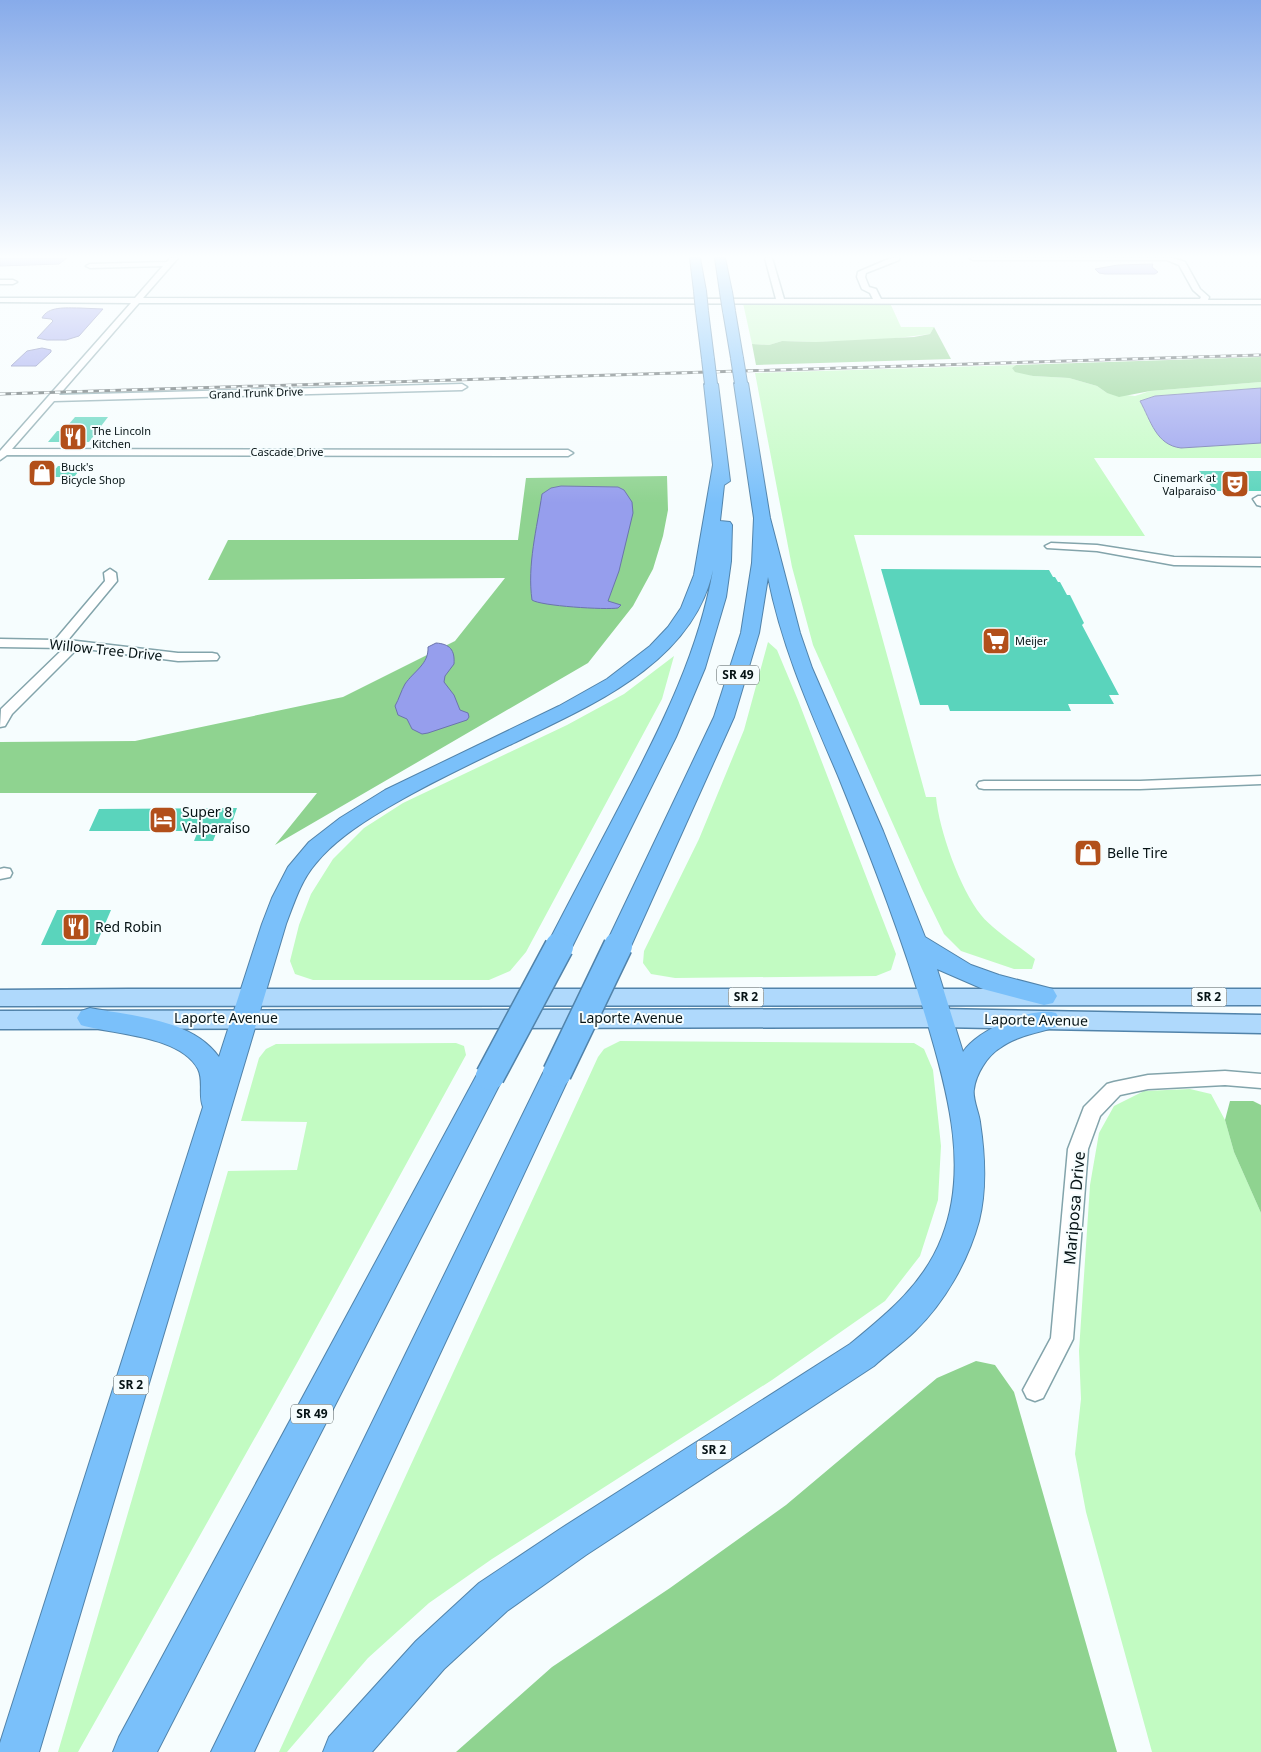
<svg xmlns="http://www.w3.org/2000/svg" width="1261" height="1752" font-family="'Noto Sans',sans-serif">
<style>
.green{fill:#c2fbc2}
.forest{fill:#8fd390}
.water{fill:#969eed;stroke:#6b74ac}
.building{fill:#5ad4bc}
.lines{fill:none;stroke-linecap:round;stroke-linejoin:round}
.minor-casing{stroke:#83a4ab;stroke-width:3}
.major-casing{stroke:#5183aa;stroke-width:3}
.highway-casing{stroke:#5183aa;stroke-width:2}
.minor{fill:#fff;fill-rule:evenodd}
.major{fill:#afd9fc;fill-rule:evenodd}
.highway{fill:#7ac0fa;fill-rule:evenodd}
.rail-casing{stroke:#4f5a5c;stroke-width:3}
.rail{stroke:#f6fdfe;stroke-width:2;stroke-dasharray:5.5;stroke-linecap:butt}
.highway-bridge-far1-casing{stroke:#5183aa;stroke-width:14;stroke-linecap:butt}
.highway-bridge-casing{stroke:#5183aa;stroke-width:31;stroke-linecap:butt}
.highway-bridge-far1{stroke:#7ac0fa;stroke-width:12}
.highway-bridge{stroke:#7ac0fa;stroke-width:28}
.labels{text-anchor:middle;stroke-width:4;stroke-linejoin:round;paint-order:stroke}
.far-street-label{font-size:11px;fill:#061315;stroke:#f6fdfe}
.far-poi-label{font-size:11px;fill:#061315;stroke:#f6fdfe;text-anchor:start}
.shield{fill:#f6fdfe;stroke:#4e595b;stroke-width:1}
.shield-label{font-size:12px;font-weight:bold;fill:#061315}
.street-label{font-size:14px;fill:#061315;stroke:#f6fdfe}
.poi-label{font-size:14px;fill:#061315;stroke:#f6fdfe;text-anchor:start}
.near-street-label{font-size:16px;fill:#061315;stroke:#f6fdfe}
</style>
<rect width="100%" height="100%" fill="#f6fdfe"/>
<path class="green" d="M743,303H890L901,327H934L930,334L881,340L816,342L782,341L769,345L752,344Z
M1016,365L1012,368L1033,376L1069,378L1097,386L1107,393L1135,396L1150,391L1261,382V388L1155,396L1140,401C1151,421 1157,445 1181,448L1261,443V458H1094L1145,536L854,535L926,797H936C939,830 960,889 981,915C993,930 1020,947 1035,959L1032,969H1014L961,951L944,934L922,889L813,645L792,567L755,373Z
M768,642L777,650L798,700L896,954L891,970L876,976L675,978L651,974L643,963L644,951L699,839L744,730Z
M674,656L662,699L526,952L510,971L489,980H313L295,974L290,961L299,925L311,894L333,859L364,828L403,803L567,725L624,694Z
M620,1041L914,1043L924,1049L933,1070L941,1146L938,1200L920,1256L885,1301L772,1380L492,1559L429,1603L368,1658L287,1752H279L598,1057L604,1049Z
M456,1043L464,1046L466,1055L297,1363L78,1752H58L228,1171L297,1170L307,1122L241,1121L259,1058L266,1049L276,1044Z
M1190,1089L1211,1094L1225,1120L1234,1152L1261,1213V1752H1152L1086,1512L1075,1454L1081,1399L1079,1351L1090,1185L1099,1133L1114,1106L1144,1091Z"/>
<path class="forest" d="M934,327L951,359L756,365L752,344L769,345L782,341L816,342L914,337L930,334Z
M1261,357V382L1150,391L1119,397L1107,393L1097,386L1069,378L1033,376L1015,372L1012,368L1016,365Z
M667,476L668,510L663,536L653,569L633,606L588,663L275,845L317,793H0V742L135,741L343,697L455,641L505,578L208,580L228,540H518L526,478Z
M1230,1101H1253L1261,1105V1213L1234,1152L1225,1120Z
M976,1361L995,1365L1014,1392L1117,1752H456L552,1667L670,1588L786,1505L937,1378Z"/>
<path class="water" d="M0,258H67L59,264L0,266Z
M1153,264L1152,267L1158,272L1155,274H1105L1099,273L1095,269L1118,265Z
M79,308L103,309L79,336L66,340H47L37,338L53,321L51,319L42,318C48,306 66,308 79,308Z
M42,348L51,350V352L36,366H11L27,351Z
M1261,388V443L1181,448C1156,445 1151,421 1140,401L1155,396Z
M561,486L618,487L624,490L632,502L633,513L619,571L608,601L621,605L618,608C606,610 540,606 532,600C527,565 537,528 542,494L551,488Z
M436,643C450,644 455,650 454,664L445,676L444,682L454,695L460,710L468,713L469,717L467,720L428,733L422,734L412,729L407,719L398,715L395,706C399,699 401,691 405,684C414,671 429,664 428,647Z"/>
<path class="building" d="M75,417H108L89,442H48L57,431H63Z
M58,466H83L74,477H49Z
M1199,471H1261V491H1215Z
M881,569L1049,570L1053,577H1055L1058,582H1060L1067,595H1070L1084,623L1082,625L1119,695H1109L1114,704H1068L1071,711H950L948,705H920Z
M237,808L229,831H217L213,841H194L198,831H89L99,809Z
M57,910H111L96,945H41Z"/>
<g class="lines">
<defs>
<path id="minor" d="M170,258H178L143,298L776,299L765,258H772L784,299H873L870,293L862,289L857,277L858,272L891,258H899V260L866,273L865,277L869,287L876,289L881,299H1200L1201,297L1193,290L1179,265L1167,260H973L969,258H1173L1185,262L1200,289L1209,297L1208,300H1261V304L139,303L59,395L462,384L467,387L462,390L54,401L12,449L568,450L573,453L568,456L7,455L0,460V451L131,303L0,302V298H135L163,266L90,268L86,266L90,264L167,262Z
M0,280H13L17,282L13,284H0Z
M1258,496H1261V506L1257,505L1253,499Z
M1051,543L1097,545L1174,557L1261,558V566L1174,565L1097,551L1047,548L1045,546Z
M110,569L116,573L117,581L68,640L178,653H212L217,654L219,657L217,660L178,661L78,648L12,714L5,726L0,727L1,709L64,648L0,647V639L55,640L105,581L104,573Z
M1261,776V784L1140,789H984L979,788L977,785L979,782L984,781H1140Z
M4,868L10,869L12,873L10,877L0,879V869Z
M1225,1071L1261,1074V1088L1225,1085L1148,1089L1120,1095L1100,1116L1088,1149L1073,1339L1043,1398L1035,1401L1027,1398L1023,1390L1051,1338L1068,1149L1084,1107L1107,1084L1114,1082L1148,1075Z"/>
<path id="major" d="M129,989H1261V1005L0,1006V990Z
M940,1009L1261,1015V1033L940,1027L0,1029V1011Z"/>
<path id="highway" d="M690,258H700L706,291L704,293L700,294L694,291Z
M715,258H725L732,292L730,294H722L720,292Z
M702,307L708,311L714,359L708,363L702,359L696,311Z
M729,307L735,311L743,358L737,362L731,358L723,311Z
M741,379L748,383L770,518L800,633L812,668L883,831L925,937L971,965L999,975L1053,989L1057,996L1053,1003L1044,1005L983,989L937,969L963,1052C977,1030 1032,1006 1056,1013L1060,1020L1056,1027C1037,1033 1016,1036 1000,1048C987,1056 976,1074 974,1089C972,1098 979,1113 980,1122C985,1155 987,1189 979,1221C968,1261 945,1302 915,1331C902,1344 887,1354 874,1366L586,1555L507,1611L444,1669L372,1752H323L329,1737L416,1641L479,1583L560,1529L850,1344C888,1313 924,1284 942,1237C968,1171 949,1097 930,1032C905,945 873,862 839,778C811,712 782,648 768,577L759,633L734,717L631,946L627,952L618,955L609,952L605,946L714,717L741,633L752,563L754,518L734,383Z
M711,380L718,384L730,481L724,485L720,521L730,522L732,525L731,561L726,597L705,668L676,737L572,947L568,953L559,956L550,953L546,947C572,896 599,846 625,796C663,723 699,651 713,570C693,662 594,704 518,741C474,762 429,783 387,808C361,823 335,840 316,863C301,880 294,903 286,924L39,1752H0V1743L203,1107C198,1095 204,1081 198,1069C180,1035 113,1035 81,1025L77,1018L81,1011L90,1008C132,1016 192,1019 219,1057L262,924L272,898L288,867L309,842L340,818L385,790L559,706L607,679L650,646L668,627L681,608L694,575L713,465L704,384Z
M557,1062L567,1066L571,1073L254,1752H211L543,1073L547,1066Z
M490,1065L500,1069L504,1076L157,1752H113L119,1737L480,1069Z"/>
</defs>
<use href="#minor" class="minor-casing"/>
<use href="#major" class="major-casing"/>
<use href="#highway" class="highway-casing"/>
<use href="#minor" class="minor"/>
<use href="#major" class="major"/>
<use href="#highway" class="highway"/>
<defs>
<path id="rail" d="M0,394L1261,355"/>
</defs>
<use href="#rail" class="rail-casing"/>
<use href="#rail" class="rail"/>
<defs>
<path id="highway-bridge-far1" d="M700,291L702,311
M726,292L729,311
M737,358L741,383
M708,359L711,384"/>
<path id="highway-bridge" d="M557,1073L618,946
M490,1076L559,947"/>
</defs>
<use href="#highway-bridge-far1" class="highway-bridge-far1-casing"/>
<use href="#highway-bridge" class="highway-bridge-casing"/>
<use href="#highway-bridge-far1" class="highway-bridge-far1"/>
<use href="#highway-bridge" class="highway-bridge"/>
</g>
<linearGradient id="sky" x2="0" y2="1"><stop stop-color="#87abea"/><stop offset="0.51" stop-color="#fbfeff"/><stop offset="1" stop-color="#fbfeff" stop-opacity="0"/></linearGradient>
<rect width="1261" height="503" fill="url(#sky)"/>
<defs>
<symbol id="restaurant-square" viewBox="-11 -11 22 22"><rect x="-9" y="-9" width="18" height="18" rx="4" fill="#b24f1a" stroke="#f6fdfe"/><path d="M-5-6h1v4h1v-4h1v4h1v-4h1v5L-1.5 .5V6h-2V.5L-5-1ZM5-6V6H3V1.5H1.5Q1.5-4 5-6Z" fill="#fff"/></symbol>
<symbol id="shop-square" viewBox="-11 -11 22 22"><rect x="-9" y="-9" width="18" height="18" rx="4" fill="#b24f1a" stroke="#f6fdfe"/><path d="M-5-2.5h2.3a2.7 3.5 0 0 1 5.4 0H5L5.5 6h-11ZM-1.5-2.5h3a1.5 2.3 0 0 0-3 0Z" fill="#fff"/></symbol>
<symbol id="theatre-square" viewBox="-11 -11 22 22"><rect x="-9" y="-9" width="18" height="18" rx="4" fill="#b24f1a" stroke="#f6fdfe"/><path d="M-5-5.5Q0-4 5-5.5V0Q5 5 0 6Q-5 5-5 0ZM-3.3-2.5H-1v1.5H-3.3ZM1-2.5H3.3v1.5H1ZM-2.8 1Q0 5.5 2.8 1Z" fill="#fff"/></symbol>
<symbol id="supermarket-square" viewBox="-11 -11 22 22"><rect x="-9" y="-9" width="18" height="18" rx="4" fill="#b24f1a" stroke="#f6fdfe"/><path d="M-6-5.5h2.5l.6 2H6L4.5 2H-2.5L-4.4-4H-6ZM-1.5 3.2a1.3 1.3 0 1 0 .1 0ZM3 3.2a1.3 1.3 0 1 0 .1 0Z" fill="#fff"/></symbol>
<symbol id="hotel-square" viewBox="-11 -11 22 22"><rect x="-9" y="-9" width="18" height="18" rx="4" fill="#b24f1a" stroke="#f6fdfe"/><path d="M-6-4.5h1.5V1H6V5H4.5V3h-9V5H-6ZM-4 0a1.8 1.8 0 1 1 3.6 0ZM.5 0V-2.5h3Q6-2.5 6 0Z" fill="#fff"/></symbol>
</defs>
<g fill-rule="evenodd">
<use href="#restaurant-square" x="57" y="421" width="32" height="32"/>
<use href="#shop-square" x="26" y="457" width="32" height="32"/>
<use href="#theatre-square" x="1219" y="468" width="32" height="32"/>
<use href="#supermarket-square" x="980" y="625" width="32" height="32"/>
<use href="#hotel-square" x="147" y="804" width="32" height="32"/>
<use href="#shop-square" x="1072" y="837" width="32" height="32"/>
<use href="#restaurant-square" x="60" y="911" width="32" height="32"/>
</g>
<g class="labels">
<g class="far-street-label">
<text transform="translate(256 393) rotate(-2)" y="4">Grand Trunk Drive</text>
<text x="287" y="456">Cascade Drive</text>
</g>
<g class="far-poi-label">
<text x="92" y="435">The Lincoln<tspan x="92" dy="13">Kitchen</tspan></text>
<text x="61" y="471">Buck's<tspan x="61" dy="13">Bicycle Shop</tspan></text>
<text x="1216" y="482" text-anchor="end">Cinemark at<tspan x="1216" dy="13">Valparaiso</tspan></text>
<text x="1015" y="645">Meijer</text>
</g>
<g class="shield">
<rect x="717" y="665.5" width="42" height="19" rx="4"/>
<rect x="728.5" y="987.5" width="35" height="19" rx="4"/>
<rect x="1191.5" y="987.5" width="35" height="19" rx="4"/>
<rect x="113.5" y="1375.5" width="35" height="19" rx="4"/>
<rect x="291" y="1404.5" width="42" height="19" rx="4"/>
<rect x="696.5" y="1440.5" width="35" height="19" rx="4"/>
</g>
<g class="shield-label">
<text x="738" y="679">SR 49</text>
<text x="746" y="1001">SR 2</text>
<text x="1209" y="1001">SR 2</text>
<text x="131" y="1389">SR 2</text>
<text x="312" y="1418">SR 49</text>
<text x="714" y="1454">SR 2</text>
</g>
<g class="street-label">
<text transform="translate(106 650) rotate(6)" y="5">Willow Tree Drive</text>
<text x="226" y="1023">Laporte Avenue</text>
<text x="631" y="1023">Laporte Avenue</text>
<text transform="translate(1036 1020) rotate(1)" y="5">Laporte Avenue</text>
</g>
<g class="poi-label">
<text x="182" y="817">Super 8<tspan x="182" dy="16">Valparaiso</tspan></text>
<text x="1107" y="858">Belle Tire</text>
<text x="95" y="932">Red Robin</text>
</g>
<g class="near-street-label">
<text transform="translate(1074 1208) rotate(-85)" y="6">Mariposa Drive</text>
</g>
</g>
</svg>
